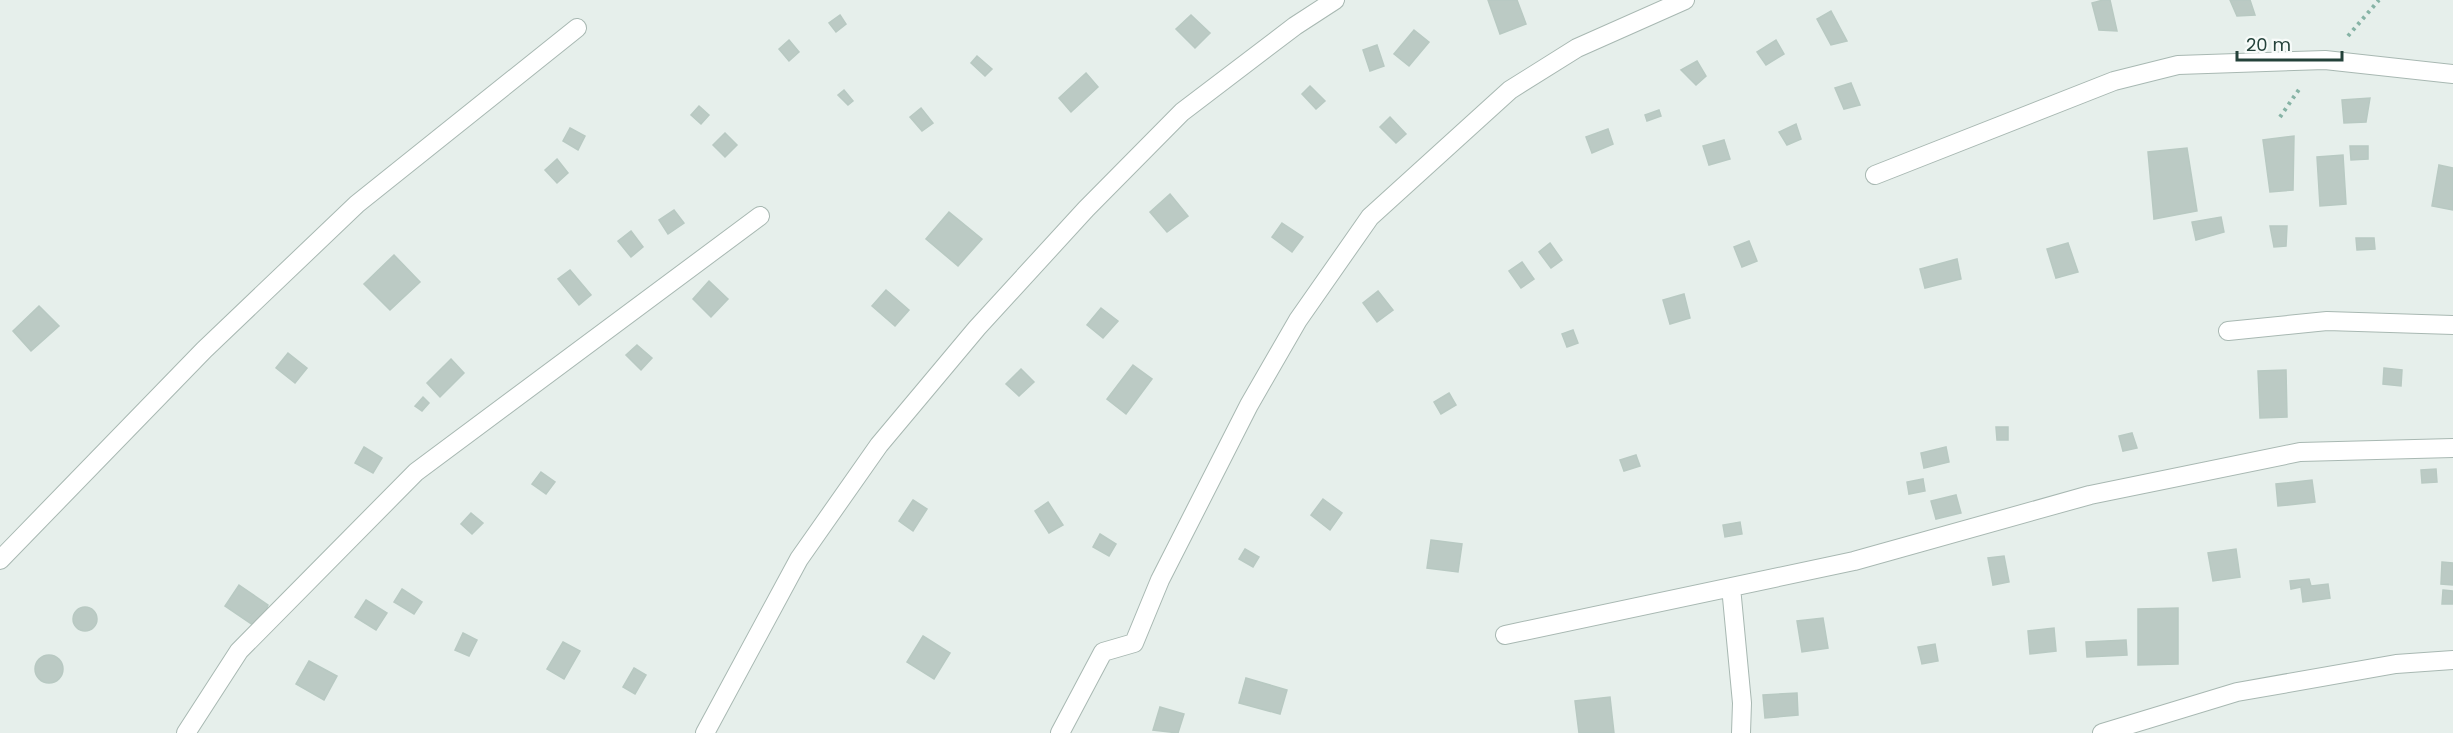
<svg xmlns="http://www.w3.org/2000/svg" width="2453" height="733" font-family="Poppins,sans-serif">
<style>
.building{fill:#bbcac4;stroke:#b8c9c2;stroke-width:1.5}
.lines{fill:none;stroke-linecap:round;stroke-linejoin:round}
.minor-casing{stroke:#a8b8b2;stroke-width:20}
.path{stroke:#86b3a5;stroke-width:4;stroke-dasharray:3 4.5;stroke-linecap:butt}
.minor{stroke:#fff;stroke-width:18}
</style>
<rect width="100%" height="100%" fill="#e6efeb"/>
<path class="building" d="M1488,0H1517L1526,24L1500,34Z
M2103,0H2110L2117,31L2099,30L2092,3Z
M2230,0H2250L2255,15L2237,16Z
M1831,11L1847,41L1831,45L1817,19Z
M840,15L846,24L836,32L829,23Z
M1191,15L1210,33L1195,48L1176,29Z
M1414,30L1429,42L1409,66L1394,54Z
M789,40L799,52L789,61L779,49Z
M1776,40L1784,54L1766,65L1757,52Z
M1377,45L1384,66L1370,71L1363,50Z
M977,56L992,69L985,76L971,63Z
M1697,61L1706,76L1696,85L1681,70Z
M1086,73L1098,87L1071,112L1059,98Z
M1851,83L1860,105L1844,109L1835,88Z
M1310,86L1325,101L1316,109L1302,94Z
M844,90L853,101L848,105L838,95Z
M2370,98L2366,122L2344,123L2342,100Z
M699,106L709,115L701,124L691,115Z
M921,108L933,123L922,131L910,117Z
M1659,110L1661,116L1647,121L1645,115Z
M1390,117L1406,134L1396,143L1380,127Z
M1796,124L1801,139L1787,145L1779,132Z
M570,128L585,136L578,150L563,141Z
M1608,129L1613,144L1592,153L1586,137Z
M725,133L737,145L725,157L713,145Z
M2294,136L2293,190L2270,192L2263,140Z
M1724,140L1730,159L1709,165L1703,146Z
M2350,146H2368V159L2351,160Z
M2187,148L2197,211L2154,219L2148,152Z
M2343,155L2346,204L2320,206L2317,157Z
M557,159L568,173L557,183L545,170Z
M2439,165L2453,168V210L2432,206Z
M1170,194L1188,216L1167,232L1150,212Z
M674,210L684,223L668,234L659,220Z
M949,212L982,239L958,266L926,239Z
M2221,217L2224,232L2196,240L2192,222Z
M1282,223L1303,237L1292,252L1272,237Z
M2270,226H2287L2286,246L2274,247Z
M631,231L643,247L631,257L618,241Z
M2356,238H2374L2375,249L2357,250Z
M1749,241L1757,261L1742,267L1734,247Z
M1550,243L1562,260L1551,268L1539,252Z
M2068,243L2078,272L2056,278L2047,249Z
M394,255L420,282L390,310L364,284Z
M1957,259L1961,279L1925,288L1920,269Z
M1522,262L1534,279L1521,288L1509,271Z
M570,270L591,295L579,305L558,279Z
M709,281L728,299L711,317L693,299Z
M886,290L909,310L895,326L872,306Z
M1378,291L1393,310L1377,322L1363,303Z
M1684,294L1690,318L1670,324L1663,300Z
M39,306L59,326L31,351L13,331Z
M1101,308L1118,321L1103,338L1087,325Z
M1573,330L1578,343L1567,347L1562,334Z
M637,345L652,358L641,370L626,355Z
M288,353L307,368L295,383L276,368Z
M451,359L464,373L440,397L427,383Z
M1133,365L1152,379L1126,414L1107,399Z
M2384,368L2402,370L2401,386L2383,384Z
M1021,369L1034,382L1019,396L1006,384Z
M2286,370L2287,417L2260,418L2258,371Z
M1449,393L1456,405L1441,414L1434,402Z
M423,397L429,403L422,411L415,406Z
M1996,427H2008V440H1997Z
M2132,433L2137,448L2123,451L2119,436Z
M364,447L382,458L373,473L355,463Z
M1946,447L1949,462L1924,468L1921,453Z
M1636,455L1640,466L1624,471L1620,460Z
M2436,469L2437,482L2422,483L2421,470Z
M541,472L555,482L546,494L532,484Z
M1923,479L1925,491L1909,494L1907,482Z
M2312,480L2315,502L2278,506L2276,484Z
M1956,495L1961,513L1936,519L1931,501Z
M1323,499L1342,513L1330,530L1311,515Z
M913,500L927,509L913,531L899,521Z
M1048,502L1063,525L1049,533L1035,511Z
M471,513L483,523L472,534L461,524Z
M1740,522L1742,534L1725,537L1723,525Z
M1100,534L1116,544L1109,556L1093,547Z
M1431,540L1462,544L1458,572L1427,568Z
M1245,549L1259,557L1253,567L1239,559Z
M2236,549L2240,577L2213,581L2208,553Z
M2004,556L2009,582L1993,585L1988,558Z
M2442,562L2453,563V585L2441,584Z
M2309,579L2311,586L2328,584L2330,598L2303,602L2301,587L2291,589L2290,581Z
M239,585L268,605L259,629L225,606Z
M402,589L422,602L414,614L394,602Z
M2443,590L2453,591V604H2442Z
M366,600L387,613L376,630L355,617Z
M73 619a12 12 0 1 1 24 0a12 12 0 1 1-24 0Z
M2178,608V664L2138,665V609Z
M1823,618L1828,648L1802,652L1797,621Z
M2054,628L2056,651L2030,654L2028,631Z
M463,633L477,640L469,656L455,650Z
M923,636L950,653L934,679L907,662Z
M2126,640L2127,655L2087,657L2086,642Z
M563,642L580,651L564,679L547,669Z
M1935,644L1938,661L1922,664L1918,647Z
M35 669a14 14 0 1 1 28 0a14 14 0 1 1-28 0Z
M309,661L337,676L324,700L296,684Z
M634,668L646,675L635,694L623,687Z
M1246,678L1287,690L1280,714L1239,703Z
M1797,693L1798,715L1765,718L1763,695Z
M1610,697L1614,733H1579L1575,701Z
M1160,707L1184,714L1178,733L1153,730Z"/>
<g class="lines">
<defs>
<path id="minor" d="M1875,175L2114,81L2178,65L2325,60L2453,74
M2228,331L2327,321L2453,325
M0,560L204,350L357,204L577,28
M1731,587L1742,703L1741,733
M1505,635L1854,561L2090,495L2300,452L2453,448
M186,733L239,651L416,472L760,216
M705,733L799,559L879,445L977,328L1086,209L1182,112L1295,26L1335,0
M1060,733L1103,652L1134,643L1160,580L1249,405L1298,320L1370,217L1510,90L1577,48L1685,0
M2102,733L2237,692L2396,664L2453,660"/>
</defs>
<use href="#minor" class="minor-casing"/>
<path class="path" d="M2348,36L2379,0
M2280,117L2300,88"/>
<use href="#minor" class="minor"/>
</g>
<path d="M2237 51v9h105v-9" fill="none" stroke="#24423a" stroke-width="3"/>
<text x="2246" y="51" font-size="18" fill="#24423a" stroke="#f7fbf9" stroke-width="4.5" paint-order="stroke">20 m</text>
</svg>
